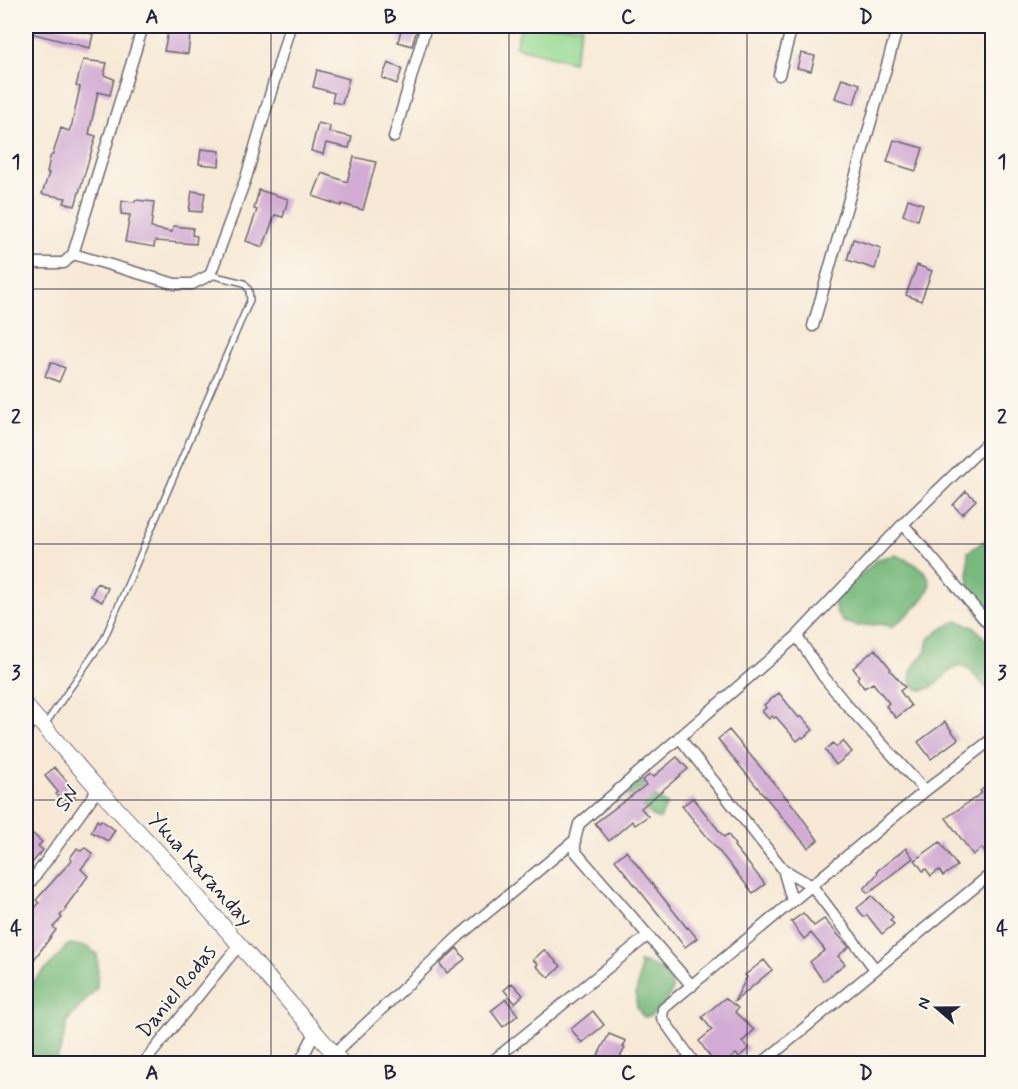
<svg xmlns="http://www.w3.org/2000/svg" width="1018" height="1089" font-family="Mynerve,sans-serif">
<style>
.green{fill:#96da93;stroke:#5c7e67;stroke-width:1.5}
.forest{fill:#78ba7d;stroke:#4d6e5c;stroke-width:1.5}
.building{fill:#d2acd4}
.lines{fill:none;stroke-linecap:round;stroke-linejoin:round}
.lane-casing{stroke:#6d6871;stroke-width:8}
.street-casing{stroke:#6d6871;stroke-width:13}
.secondary-casing{stroke:#6d6871;stroke-width:17}
.lane{stroke:#fff;stroke-width:5}
.street{stroke:#fff;stroke-width:10}
.secondary{stroke:#fff;stroke-width:15}
.grid{fill:none;stroke:#22223b;stroke-width:1.5;stroke-opacity:0.55}
.labels{text-anchor:middle;stroke-width:4.5;stroke-linejoin:round;paint-order:stroke}
.street-label{font-size:21px;fill:#22223b;stroke:#fbf7ec}
.neatline{fill:none;stroke:#22223b;stroke-width:2}
.grid-label{font-size:20px;text-anchor:middle;font-weight:bold;fill:#22223b}
</style>
<rect width="100%" height="100%" fill="#fbf7ec"/>
<filter id="ink" filterUnits="userSpaceOnUse"><feTurbulence type="fractalNoise" baseFrequency=".0167" numOctaves="2"/><feDisplacementMap in="SourceGraphic" scale="12" xChannelSelector="R" yChannelSelector="G"/><feConvolveMatrix kernelMatrix="1 2 1 2 8 2 1 2 1" color-interpolation-filters="sRGB"/></filter>
<filter id="wash" filterUnits="userSpaceOnUse"><feTurbulence type="fractalNoise" baseFrequency=".008" numOctaves="4" result="noise"/><feDisplacementMap in="SourceGraphic" scale="24" xChannelSelector="R" yChannelSelector="G"/><feGaussianBlur stdDeviation="1.35" result="paint"/><feColorMatrix in="noise" values="0 0 0 0 0 0 0 0 0 0 0 0 0 0 0 0 0 1.4 0 .05"/><feComposite in="paint" operator="in"/></filter>
<g filter="url(#wash)">
<rect width="100%" height="100%" fill="#f7e9d5"/>
<path class="green" d="M521,26H582L573,62L515,47Z"/>
<path class="forest" d="M989,538H992V629C987,623 979,617 976,610C968,593 967,571 968,552Z
M895,555C955,577 926,600 892,627L882,624L859,626L843,622L836,612L834,600L878,559Z
M958,621L975,628L992,646V693C981,687 969,662 957,666C947,670 928,700 915,687C902,673 920,660 926,650C927,647 926,644 928,641C930,636 952,622 958,621Z
M639,778L644,781C647,799 656,795 667,804L660,819L652,816L631,795L623,797L616,803L612,799Z
M70,944L88,947L97,954L98,965L97,988L68,1020L60,1051L55,1062L27,1063L26,1062V988L59,956L66,946Z
M639,962C667,966 686,986 659,1008C654,1012 652,1017 644,1017C626,999 644,983 639,962Z"/>
<g id="blocks">
<path class="building" d="M26,26H56L93,34L90,48L26,32Z
M402,26H418L412,46L398,42Z
M168,32L190,35L188,54L164,51Z
M801,53L815,56L811,71L797,68Z
M83,60L107,63L104,75L114,79L110,95L98,92L89,134L96,136L75,206L64,203L66,198L42,194L49,173H47L50,157L53,154L61,128L69,131L72,124L80,87L76,86Z
M388,63L402,69L397,84L382,78Z
M317,70L349,79L342,104L332,102L334,93L313,87Z
M842,78L860,84L854,104L835,98Z
M318,123L330,126L329,132L352,137L349,148L326,143L323,154L311,151Z
M894,140L923,148L916,171L887,162Z
M201,149L220,151L219,166L199,164Z
M354,157L376,162L363,210L342,204L341,206L313,196L322,173L347,182Z
M259,190L288,199L283,217L275,215L263,247L246,241L257,210L254,209Z
M192,191L205,193L202,212L189,211Z
M908,199L923,204L918,220L903,215Z
M136,200L154,202L151,228L172,232L173,226L193,228L192,235L197,236L196,244L155,241L154,247L125,242L130,215L121,214L122,201L135,202Z
M853,239L881,248L875,269L847,260Z
M917,265L932,271L921,301L906,295Z
M51,362L65,368L59,382L45,376Z
M966,491L976,500L962,514L953,505Z
M97,583L108,588L102,602L91,596Z
M875,649L891,669L890,670L905,687L900,691L911,706L896,718L886,706L889,703L873,683L864,688L857,678L859,676L853,668Z
M779,693L799,718L801,716L813,730L803,738L802,737L797,741L776,717L774,718L772,716L769,719L762,711L766,708L764,705Z
M945,722L958,739L931,759L918,742Z
M729,730L795,808L818,840L808,848L743,770L718,739Z
M843,741L852,752L836,765L825,750L833,743L836,747Z
M677,757L688,769L641,808L648,816L635,825L632,821L609,841L595,823L646,785L642,781L650,774L653,777Z
M54,767L74,789L71,793L75,797L66,805L56,794L58,792L45,776Z
M993,781V849L986,854L982,848L973,855L946,818L982,793L980,791Z
M693,798L724,837L728,834L735,845L734,846L765,884L753,893L682,806Z
M97,820L99,822L101,820L115,830L108,841L91,832Z
M26,832L31,836L33,834L42,842L38,846L43,850L26,870Z
M940,842L957,866L943,876L939,870L931,876L926,869L923,871L915,860Z
M77,848L81,851L85,848L93,854L81,869L88,876L65,908L66,909L60,916L62,918L53,927L56,930L26,970V920L39,903L36,900L72,860L70,858Z
M906,848L913,858L868,893L864,889L878,873L877,871Z
M626,851L687,928L688,927L697,938L685,947L615,860Z
M872,896L893,917L890,920L894,924L882,934L867,915L864,917L857,908Z
M803,913L814,926L824,919L849,947L838,956L845,964L823,981L810,962L825,950L811,933L804,939L791,922Z
M457,948L465,959L447,973L440,964Z
M544,950L561,966L549,978L536,966L538,964L533,960Z
M764,960L772,970L734,1002L747,977L745,975Z
M512,983L523,995L515,1003L504,990Z
M725,998L738,1008L735,1012L754,1030L742,1042L749,1048L739,1057L736,1054L724,1064H715L699,1041L712,1030L702,1017Z
M506,999L518,1015L503,1027L491,1011Z
M593,1011L604,1025L582,1043L571,1029Z
M609,1034L626,1041L623,1047L625,1048L616,1064H605L596,1059Z"/>
</g>
</g>
<g filter="url(#ink)">
<use href="#blocks" fill-opacity="0" stroke="#6d6871" stroke-width="1.5"/>
<g class="lines">
<defs>
<path id="lane" d="M44,726L104,639L250,300L249,290L244,283L211,275"/>
<path id="street" d="M779,75L792,26
M394,137L426,26
M73,254L175,284H192L210,275L246,178L290,26
M26,263H64L73,254L143,26
M813,326L898,26
M903,524L992,628
M797,636L823,676L845,703L925,791
M26,730L34,717
M679,737L783,869L812,886L875,969
M783,869L792,901
M26,889L98,789
M692,986L575,851V840L579,824L797,636L903,524L992,438
M334,1054L459,936L575,840
M143,1064L240,944
M299,1064L315,1033
M489,1064L647,936
M695,1064L662,1018L663,1009L925,791L992,739
M761,1064L992,873"/>
<path id="secondary" d="M26,706L98,789L170,865L343,1064"/>
</defs>
<use href="#lane" class="lane-casing"/>
<use href="#street" class="street-casing"/>
<use href="#secondary" class="secondary-casing"/>
<use href="#lane" class="lane"/>
<use href="#street" class="street"/>
<use href="#secondary" class="secondary"/>
</g>
</g>
<path class="grid" d="M271,26V1064M509,26V1064M747,26V1064M26,289H992M26,544H992M26,800H992"/>
<g class="labels">
<g class="street-label">
<text transform="translate(67 798) rotate(-54)" y="7">SN</text>
<text transform="translate(201 869) rotate(48)" y="7">Ykua Karanday</text>
<text transform="translate(176 991) rotate(-51)" y="7">Daniel Rodas</text>
</g>
</g>
<rect width="1018" height="1089" fill="none" stroke="#fbf7ec" stroke-width="66"/>
<g transform="translate(937 1008) rotate(290)" stroke="#fbf7ec" stroke-width="4.5" paint-order="stroke">
<path d="M0-4.5L10 22L0 15L-10 22Z" fill="#22223b"/>
<text y="-9" font-size="16" font-weight="bold" text-anchor="middle" fill="#22223b">N</text>
</g>
<rect x="33" y="33" width="952" height="1023" class="neatline"/>
<g class="grid-label">
<text x="152" y="23">A</text>
<text x="390" y="23">B</text>
<text x="628" y="23">C</text>
<text x="866" y="23">D</text>
<text x="16" y="168">1</text>
<text x="1002" y="168">1</text>
<text x="16" y="423">2</text>
<text x="1002" y="423">2</text>
<text x="16" y="679">3</text>
<text x="1002" y="679">3</text>
<text x="16" y="935">4</text>
<text x="1002" y="935">4</text>
<text x="152" y="1079">A</text>
<text x="390" y="1079">B</text>
<text x="628" y="1079">C</text>
<text x="866" y="1079">D</text>
</g>
</svg>
